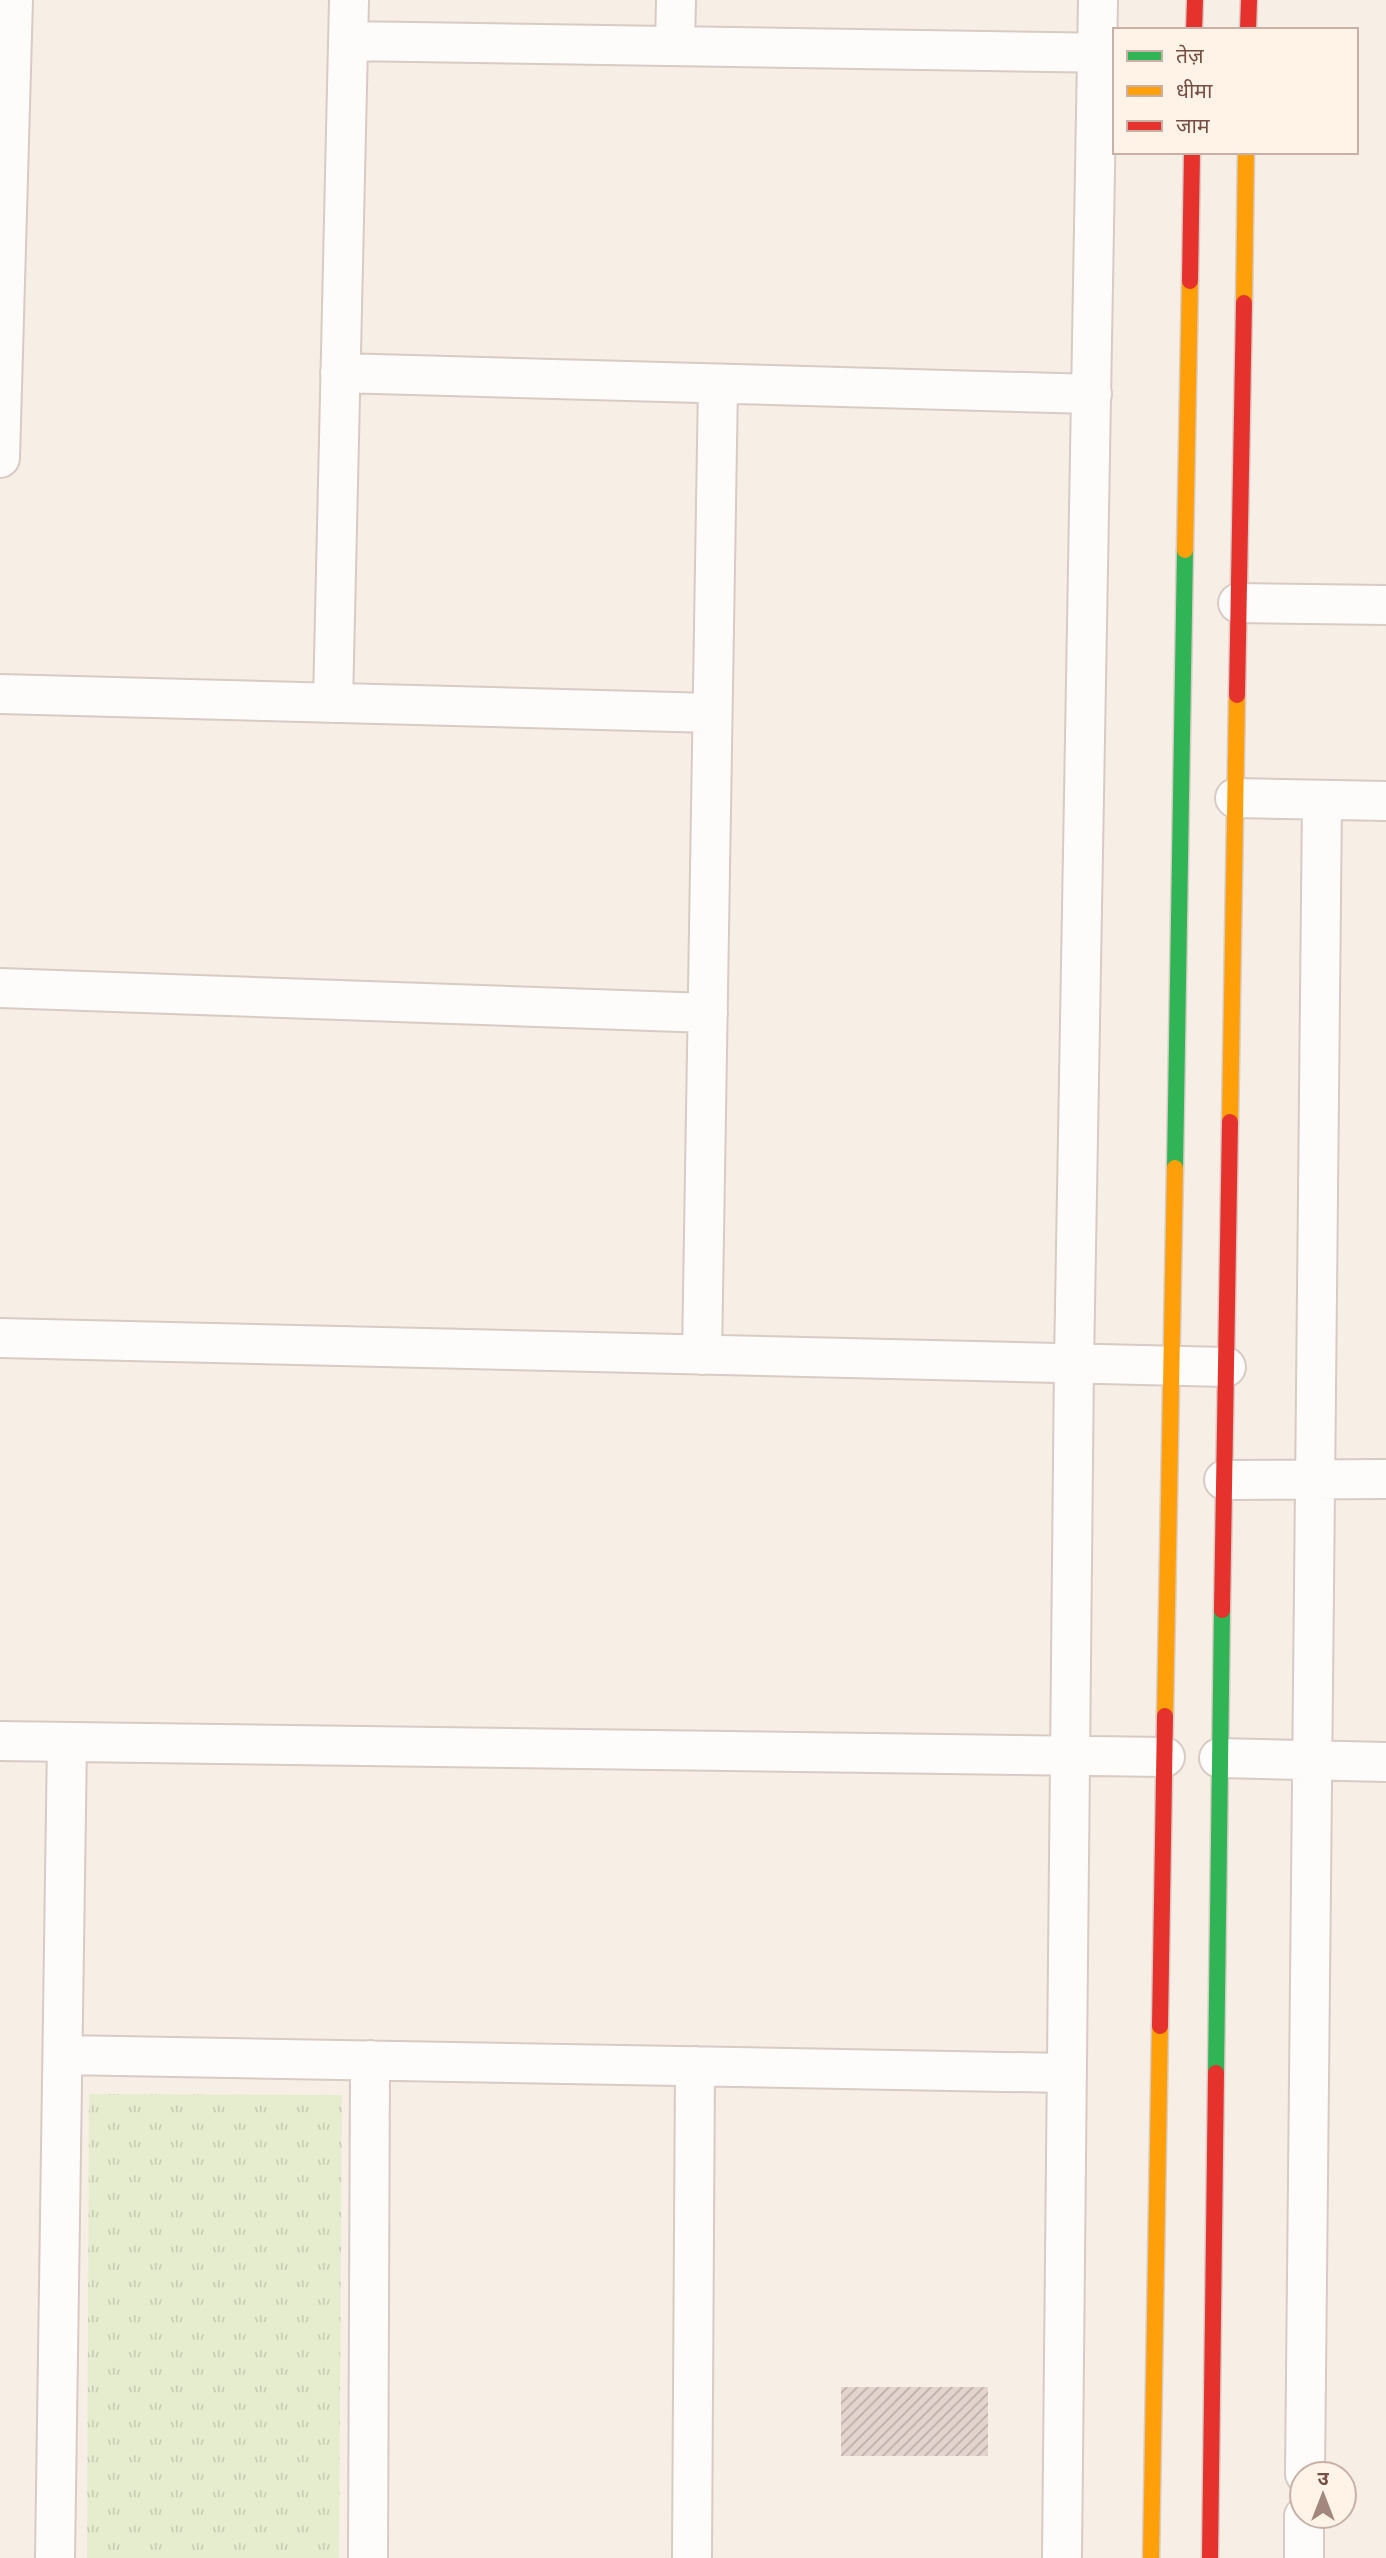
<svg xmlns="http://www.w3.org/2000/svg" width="1386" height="2558" font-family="'Titillium Web','Noto Sans Devanagari',sans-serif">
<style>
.grass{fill:url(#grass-tufts)}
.building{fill:url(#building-hatch)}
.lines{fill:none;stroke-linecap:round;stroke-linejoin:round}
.street-casing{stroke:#d8cac4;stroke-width:42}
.fast-casing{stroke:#d9cbc5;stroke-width:19}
.slow-casing{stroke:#d9cbc5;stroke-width:19}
.jam-casing{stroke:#d9cbc5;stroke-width:19}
.street{stroke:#fefcfb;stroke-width:38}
.fast{stroke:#30b455;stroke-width:16}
.slow{stroke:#ff9f0a;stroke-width:16}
.jam{stroke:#e5322d;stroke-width:16}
</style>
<defs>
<pattern id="grass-tufts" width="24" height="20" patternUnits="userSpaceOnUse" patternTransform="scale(1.75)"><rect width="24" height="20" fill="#e6edcf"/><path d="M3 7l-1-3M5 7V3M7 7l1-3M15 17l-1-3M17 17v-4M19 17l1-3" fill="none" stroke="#c9cdb3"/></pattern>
<pattern id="building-hatch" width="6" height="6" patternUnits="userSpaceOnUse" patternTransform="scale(1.75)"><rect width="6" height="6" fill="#e3d4ce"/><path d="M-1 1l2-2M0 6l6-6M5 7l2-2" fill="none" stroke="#bdaea9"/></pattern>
</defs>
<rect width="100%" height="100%" fill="#f7eee6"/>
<path class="grass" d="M89,2094L342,2095L339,2558H87Z"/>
<path class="building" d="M841,2387H988V2456H841Z"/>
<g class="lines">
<defs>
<path id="street" d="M348,41L1115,53
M675,46L676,0
M340,373L1092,394
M0,458L13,0
M1238,603L1386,605
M0,694L712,713
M333,703L349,0
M1235,798L1386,801
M0,988L708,1013
M0,1338L1226,1367
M702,1355L718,384
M1224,1480L1386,1479
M0,1741L1165,1757
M1219,1758L1386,1762
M63,2055L1066,2073
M1305,2474L1322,800
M55,2558L67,1742
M368,2558L370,2060
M692,2558L695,2066
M1062,2558L1074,1363L1098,0
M1304,2558V2516"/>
<path id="fast" d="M1175,1168L1185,550
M1216,2073L1222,1610"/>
<path id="slow" d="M1244,303L1246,152
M1185,550L1190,281
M1230,1122L1237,695
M1165,1716L1175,1168
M1151,2558L1160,2026"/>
<path id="jam" d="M1194,30L1195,0
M1248,30L1249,0
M1190,281L1192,152
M1237,695L1244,303
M1222,1610L1230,1122
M1160,2026L1165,1716
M1210,2558L1216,2073"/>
</defs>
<use href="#street" class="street-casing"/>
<use href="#fast" class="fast-casing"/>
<use href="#slow" class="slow-casing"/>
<use href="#jam" class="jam-casing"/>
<use href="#street" class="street"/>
<use href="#fast" class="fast"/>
<use href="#slow" class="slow"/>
<use href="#jam" class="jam"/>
</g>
<rect x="1113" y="28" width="245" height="126" fill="#fff2e7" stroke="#c8b0a6" stroke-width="2"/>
<rect x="1127" y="51" width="35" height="10" fill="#30b455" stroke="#c8b0a6" stroke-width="2"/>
<text x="1176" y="63" font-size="21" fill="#764e45">तेज़</text>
<rect x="1127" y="86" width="35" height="10" fill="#ff9f0a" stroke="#c8b0a6" stroke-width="2"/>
<text x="1176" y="98" font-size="21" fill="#764e45">धीमा</text>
<rect x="1127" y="121" width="35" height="10" fill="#e5322d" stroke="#c8b0a6" stroke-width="2"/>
<text x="1176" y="133" font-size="21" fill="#764e45">जाम</text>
<g transform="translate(1323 2495)"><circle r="33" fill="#fff2e7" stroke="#c8b0a6" stroke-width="2"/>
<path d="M0-5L12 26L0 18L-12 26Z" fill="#a3867d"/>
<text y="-10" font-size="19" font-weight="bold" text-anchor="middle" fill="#764e45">उ</text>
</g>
</svg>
